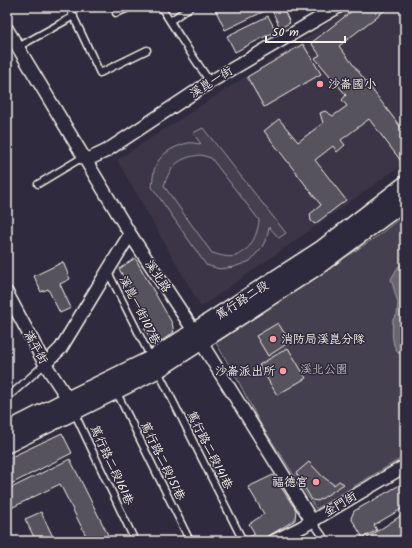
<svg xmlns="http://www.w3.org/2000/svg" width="412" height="548" font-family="Kalam,'LXGW WenKai TC',sans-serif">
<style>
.built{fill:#3b3647}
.green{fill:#454050;stroke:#9c989c;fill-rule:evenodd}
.water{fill:#6a6670;stroke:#a19ea0}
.building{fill:#56525f;stroke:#f4f1e8}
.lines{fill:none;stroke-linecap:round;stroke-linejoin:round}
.service-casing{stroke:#f4f1e8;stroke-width:9}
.minor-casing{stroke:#f4f1e8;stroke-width:15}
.tertiary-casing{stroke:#f4f1e8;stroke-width:18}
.service{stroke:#2f2a3d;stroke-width:6}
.minor{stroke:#2f2a3d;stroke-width:12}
.tertiary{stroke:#2f2a3d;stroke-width:15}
.poi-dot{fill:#ff9aa2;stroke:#2f2a3d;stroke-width:1.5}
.labels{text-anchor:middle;stroke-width:3;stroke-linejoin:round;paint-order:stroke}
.street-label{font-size:12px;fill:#f4f1e8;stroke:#2f2a3d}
.poi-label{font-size:12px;fill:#f4f1e8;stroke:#2f2a3d;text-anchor:start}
.park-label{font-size:12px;fill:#b7b3b3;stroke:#2f2a3d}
</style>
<rect width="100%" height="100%" fill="#2f2a3d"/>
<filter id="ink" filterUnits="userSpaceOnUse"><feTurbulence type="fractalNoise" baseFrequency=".025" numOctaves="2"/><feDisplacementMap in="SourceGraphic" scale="8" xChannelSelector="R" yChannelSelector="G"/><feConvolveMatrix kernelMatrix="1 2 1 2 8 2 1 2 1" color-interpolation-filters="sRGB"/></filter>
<g filter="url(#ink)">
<path class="built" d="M353,7H405V163L201,307L117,160Z
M311,533L317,541H297Z"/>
<path class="green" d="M203,128L286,233L279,238L269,227L267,237L262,247L250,261L234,267L220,269L206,265L152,187C153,179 153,167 159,160C165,151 178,145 188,143C192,142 197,144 201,144L193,133ZM201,155L211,158L259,220C258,234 250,252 235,256C227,258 220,255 212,253L164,186C170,165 180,157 201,155Z
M405,214V456L316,509L260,423L235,375L216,343L379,235Z"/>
<path class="water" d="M405,261V334L403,336L399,354C391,345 392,331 393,319L397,315L398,303L391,279L398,267Z"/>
<path class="building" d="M214,7H234L235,10L242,7H275L276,11L283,8L290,23L280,28L271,8L225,30Z
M357,7H389L339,46L405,133V159L401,161L369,119L341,140L345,145L337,152L333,146L315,160L346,200L315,224L311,221L310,214L321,205L264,131L279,119L298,142L323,123L320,113L325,111L333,116L347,106L342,100L346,95L315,58L320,55L311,43Z
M268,16L276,31L235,52L227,36Z
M303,44L321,74L264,107L247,77Z
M135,258L172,323L174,332L155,346L144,328L150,324L119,269Z
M63,262L70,279L60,284L71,308L60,313L48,289L41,292L34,276Z
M278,323L290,342L268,356L256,336Z
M288,348L306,378L277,395L259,365Z
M62,433L72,453L7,486V459Z
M70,459L111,541H76L86,536L60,484L7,510V490Z
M309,462L322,476L334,485L339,481L344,484L318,501L312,500L296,473Z
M273,475L296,510L295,520L260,541H252L249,537L255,534L249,524L264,514L248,487Z
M405,482V507L374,525L377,530L363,538L351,518L354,511Z
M41,512L55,541H36L25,519Z
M405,513V536L398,541H370L367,538Z"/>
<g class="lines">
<defs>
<path id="service" d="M69,7L100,73L147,50
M161,7L180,37L210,82
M116,13L131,7
M170,21L190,7
M18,47L74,16
M38,184L78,160H85
M108,272L151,358
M158,371L243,541
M116,391L190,541
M7,398L45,364
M74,412L135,541
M312,521L326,541"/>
<path id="minor" d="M7,29L130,234L194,331L312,521
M87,160L106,151L210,82L338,7
M7,293L45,364L68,399
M45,364L61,348L130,234
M274,541L302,527L405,466"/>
<path id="tertiary" d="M7,430L68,399L152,358L322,248L405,184
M7,445L74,412L158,370L319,266L405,202"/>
</defs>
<use href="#service" class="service-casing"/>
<use href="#minor" class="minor-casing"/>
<use href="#tertiary" class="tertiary-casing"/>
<use href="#service" class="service"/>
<use href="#minor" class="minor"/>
<use href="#tertiary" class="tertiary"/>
</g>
</g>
<g class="poi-dot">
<circle cx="320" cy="84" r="4"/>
<circle cx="273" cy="339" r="4"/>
<circle cx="283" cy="371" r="4"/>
<circle cx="316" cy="482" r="4"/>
</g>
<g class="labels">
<g class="street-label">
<text transform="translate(211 82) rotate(-32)" y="4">溪崑一街</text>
<text transform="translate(158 276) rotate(57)" y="4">溪北路</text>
<text transform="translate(242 300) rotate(-33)" y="4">篤行路二段</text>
<text transform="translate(140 310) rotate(63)" y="4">溪崑一街107巷</text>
<text transform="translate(36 347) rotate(61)" y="4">滿平街</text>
<text transform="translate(210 450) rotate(63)" y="4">篤行路二段141巷</text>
<text transform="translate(163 461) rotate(64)" y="4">篤行路二段151巷</text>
<text transform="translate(112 465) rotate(65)" y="4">篤行路二段161巷</text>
<text transform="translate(340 504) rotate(-31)" y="4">金門街</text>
</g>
<g class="poi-label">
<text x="328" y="88">沙崙國小</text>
<text x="281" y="343">消防局溪崑分隊</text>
<text x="275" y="375" text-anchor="end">沙崙派出所</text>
<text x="308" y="486" text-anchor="end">福德宮</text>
</g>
<g class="park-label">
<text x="324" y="373">溪北公園</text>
</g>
</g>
<rect width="412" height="548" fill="none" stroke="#2f2a3d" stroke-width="24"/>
<rect x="12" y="12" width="388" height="524" fill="none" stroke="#f4f1e8" stroke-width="1.5" filter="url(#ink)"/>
<path d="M266 36v6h79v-6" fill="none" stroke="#f4f1e8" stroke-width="2"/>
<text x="272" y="36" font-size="12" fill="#f4f1e8" stroke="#2f2a3d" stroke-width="3" paint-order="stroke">50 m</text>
</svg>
